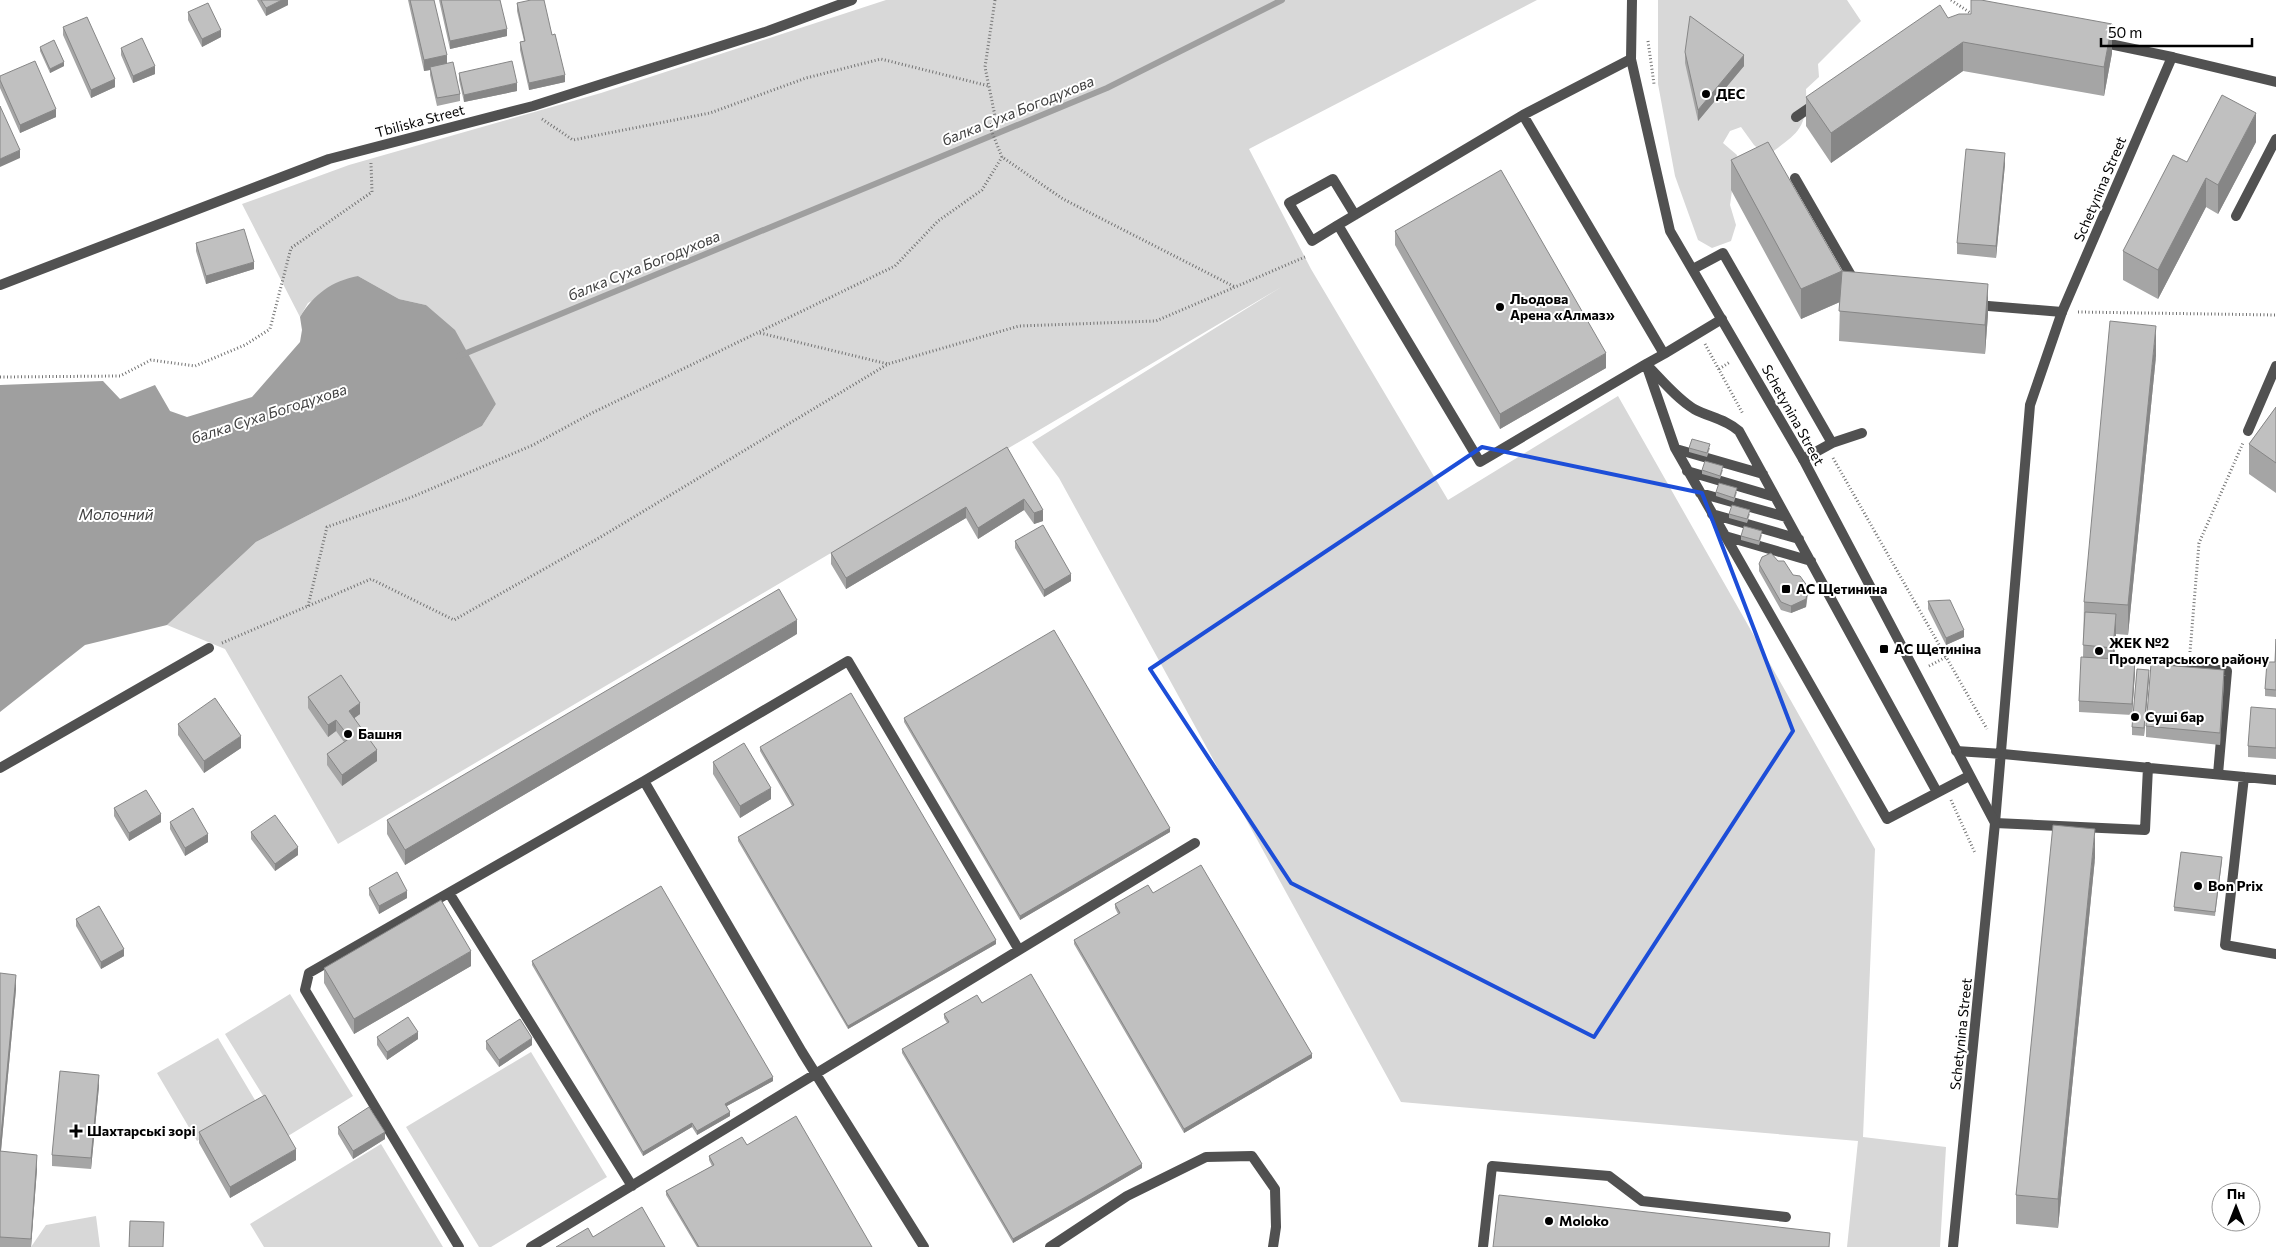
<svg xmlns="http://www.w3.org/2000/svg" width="2276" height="1247" font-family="Commissioner,sans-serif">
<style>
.green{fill:#d8d8d8}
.water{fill:#9f9f9f}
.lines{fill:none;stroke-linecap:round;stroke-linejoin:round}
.stream{stroke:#9f9f9f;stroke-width:6}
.path{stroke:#737373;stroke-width:3;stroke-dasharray:1 2.5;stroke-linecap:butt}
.service{stroke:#515151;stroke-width:10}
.minor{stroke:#515151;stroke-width:10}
.tertiary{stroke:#515151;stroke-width:10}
.wall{fill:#a5a5a5}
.shaded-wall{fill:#868686}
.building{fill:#c0c0c0;stroke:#868686}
.marked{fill:none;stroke:#1d4ed8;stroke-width:4;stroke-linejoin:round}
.poi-dot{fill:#000;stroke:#fff;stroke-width:2}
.labels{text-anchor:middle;stroke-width:4;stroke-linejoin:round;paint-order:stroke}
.poi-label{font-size:14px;font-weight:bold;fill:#000;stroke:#fff;text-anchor:start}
.street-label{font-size:14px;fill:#000;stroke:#fff}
.water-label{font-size:15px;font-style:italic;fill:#404040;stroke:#fff}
</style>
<rect width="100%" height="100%" fill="#fff"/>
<path class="green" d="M886,0H1537L1249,149L1311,269L1448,500L1618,396L1875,849L1863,1137L1946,1147L1940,1247H1847L1858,1141L1401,1102L1059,478L1032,442L1283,286L338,844L225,649L167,625L256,542L482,426L496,404L426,305L399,299L358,276L308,303L300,317L242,204L349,165L601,93Z
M1658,0H1847L1861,21L1818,64L1819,77L1806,89C1808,130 1797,133 1767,156L1754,145L1741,127L1730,131L1723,143L1737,155L1730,205L1736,225L1731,241L1712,248L1698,240L1675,176L1658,84Z
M290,994L353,1096L288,1136L225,1034Z
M218,1038L258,1105L197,1141L157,1073Z
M531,1052L607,1177L491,1247H479L406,1127Z
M381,1144L443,1247H264L250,1224Z
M96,1216L100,1247H31L46,1225Z"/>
<path class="water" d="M358,276L399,299L426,305L455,330L496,404L482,426L256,542L167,625L85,645L0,712V385L103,381L120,399L155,385L170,411L187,417L252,397L300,342L302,330L300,317C314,294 332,281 358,276Z"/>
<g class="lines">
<path class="stream" d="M459,356L1107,88L1282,0"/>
<path class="path" d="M995,0L985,67L995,116L990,127L1002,157L1063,199L1235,287
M1951,0L1972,14
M1648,41L1654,84
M542,119L573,140L710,113L806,78L881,59L989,86
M2078,312L2276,315
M760,333L888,364
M1705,344L1743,414
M1719,369L1730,362
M0,377L120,376L151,360L195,366L245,345L270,329L291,248L372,192L371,163
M1833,458L1987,729
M308,606L327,527L412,497L533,445L592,413L895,266L938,221L982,190L1002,157
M222,643L371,579L454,620L599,538L888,364L1019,326L1156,321L1305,257
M2190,652L2199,543L2243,443
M1929,666L1946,657
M1951,800L1975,853"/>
<path class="service" d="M2100,42L2172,57
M1631,59L1523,115L1664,354L1722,319
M1523,115L1338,225L1480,462L1646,364C1661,379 1676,398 1694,409C1709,417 1726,419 1739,431L1937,792
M1796,117L1815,104
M1795,178L1856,284
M2236,216L2276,139
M1338,225L1312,241L1289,203L1333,179L1355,215
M1693,269L1723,253L1832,443L1803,459
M0,285L329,159L533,106L768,31L852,0
M1976,305L2062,312
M1664,354L1646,364L1675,448L1887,819L1969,776
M2248,431L2276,366
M1832,443L1862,433
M1676,449L1763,474
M1687,471L1775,497
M1700,493L1786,517
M1712,514L1799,539
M1725,536L1811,561
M2163,664L2227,671L2218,774
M2003,754L2276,780
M2244,777L2225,945L2276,954
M644,781L802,1052L924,1247
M1995,823L2145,830L2148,767
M449,893L632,1186
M459,1247L305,990L309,973L644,781L848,661L1019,950
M531,1247L1195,843
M1050,1247L1127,1196L1206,1157L1252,1156L1275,1189L1276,1227L1273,1247
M1483,1247L1492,1166L1609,1176L1642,1201L1786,1217"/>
<path class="minor" d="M1956,751L2003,754
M0,768L209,648
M1995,823L2030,405L2062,312L2172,57L2276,82"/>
<path class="tertiary" d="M1632,0L1631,59L1670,231L1803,459L1995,823L1953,1247"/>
</g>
<path class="wall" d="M257,0H288V5L266,16Z
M408,0H434L447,64L460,94V101L437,106L430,75V70L424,71Z
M439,0H500L507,36L450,49Z
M517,3L552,35L565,82L529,90L520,50V42L524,41L517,11Z
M188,12L221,37L202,47L188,20Z
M1948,18L2112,53L2104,96L1963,71L1831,163L1806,126V97Z
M63,27L115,87L91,98L63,35Z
M40,47L64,66L50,73L40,51Z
M121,48L155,74L133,83L121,55Z
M1685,52L1744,66L1698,121L1685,63Z
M459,73L517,91L464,102L459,80Z
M0,76L56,117L20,133L0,88Z
M2256,142L2218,214L2206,207L2158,299L2123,280V251L2187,162Z
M1731,160L1842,271L1988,314L1985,354L1839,341L1840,302L1801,319L1731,190Z
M2005,164L1996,258L1957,254V243Z
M1395,231L1606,368L1500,429L1395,245Z
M196,243L254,269L206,284L196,251Z
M2156,356L2128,635L2116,634L2114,659L2135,672L2132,715L2079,712V701L2083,658L2084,602Z
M2276,407V493L2249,474V444Z
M1007,447L1043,521L1034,524L1024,510L978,539L966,518L846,589L831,564V553Z
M1689,448H1710L1707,457L1689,452Z
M1702,470H1723L1720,479L1702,474Z
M1716,492H1737L1734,502L1716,496Z
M1729,514H1750L1747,523L1729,518Z
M1762,535L1759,545L1741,540V536Z
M1015,541L1071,581L1044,597L1015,548Z
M1778,561L1793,575L1808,594L1806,607L1791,613L1781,610L1759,571V564Z
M1928,601L1964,637L1946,645L1928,609Z
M797,634L405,865L387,834V820Z
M2276,639V697L2265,696V689L2275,662Z
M2149,677L2144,736L2132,735V727Z
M2224,681L2220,745L2146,737V726Z
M308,697L360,714L354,718L377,761L342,786L327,765V754L344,742L336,731L328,737L308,708Z
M2276,709V759L2248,757V746Z
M904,718L1170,832L1020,920L904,722Z
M178,724L241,748L204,773L178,735Z
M760,747L996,944L848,1029L738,841V837L792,806L760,751Z
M713,762L771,799L740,818L713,774Z
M114,808L161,822L129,841L114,816Z
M170,822L208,842L185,856L170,829Z
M251,832L298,855L275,871L251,839Z
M2095,858L2058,1228L2016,1224V1195Z
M2222,861L2215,916L2174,911V907Z
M369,888L407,898L379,914L369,895Z
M1153,893L1312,1058L1184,1133L1074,944V940L1118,914L1115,908V904Z
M76,919L124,956L101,969L76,926Z
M532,961L773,1081L727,1106L730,1116L697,1135L692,1127L643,1156L532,965Z
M471,966L354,1034L324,983V968Z
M0,973L16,989L1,1151L37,1169L31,1247H0Z
M982,1003L1142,1168L1013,1243L902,1053V1049L947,1023L944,1018V1014Z
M377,1037L418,1039L387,1060L377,1045Z
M486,1041L532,1045L499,1067L486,1049Z
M99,1086L91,1169L52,1166V1155Z
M338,1127L385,1139L353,1159L338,1134Z
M199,1132L296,1160L230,1198L199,1143Z
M747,1145L872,1247H697L666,1195V1191L712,1166L709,1160V1156Z"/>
<path class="shaded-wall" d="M282,0H288V5L266,16V8Z
M2112,24V53L2104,96V67Z
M507,29V36L450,49V41Z
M221,30V37L202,47V39Z
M1963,42V71L1831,163V133Z
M447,55V66L430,67V70L424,71V60Z
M1744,55V66L1698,121V110Z
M64,62V66L50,73V69Z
M155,66V74L133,83V76Z
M565,75V82L529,90V83Z
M115,79V87L91,98V90Z
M517,83V91L464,102V95Z
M56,109V117L20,133V125Z
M2256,113V142L2218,214V185Z
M20,150V158L0,167V159Z
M2005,153V164L1996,258V246Z
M2206,178V207L2158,299V270Z
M254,262V269L206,284V276Z
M1842,271V301L1801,319V289Z
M1988,284V314L1985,354V325Z
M2156,326V356L2128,635V605Z
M1606,353V368L1500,429V414Z
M1024,499V510L978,539V528Z
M966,507V518L846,589V578Z
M1043,510V521L1034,524V513Z
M1071,574V581L1044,597V590Z
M1808,587L1806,607L1791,613V606Z
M2116,614V636L2113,669V648Z
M797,620V634L405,865V850Z
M1964,630V637L1946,645V638Z
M2135,660V672L2132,715V704Z
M2149,670V677L2144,736V728Z
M2224,670V681L2220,745V733Z
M360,703V714L349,722V711Z
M336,720V731L328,737V725Z
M241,736V748L204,773V761Z
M377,750V761L342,786V775Z
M771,788V799L740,818V806Z
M161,814V822L129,841V833Z
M1170,828V832L1020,920V916Z
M2095,829V858L2058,1228V1199Z
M208,834V842L185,856V848Z
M298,847V855L275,871V864Z
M407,891V898L379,914V906Z
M996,940V944L848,1029V1026Z
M124,949V956L101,969V962Z
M471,951V966L354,1034V1019Z
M16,975V989L0,1161V1146Z
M418,1032V1039L387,1060V1052Z
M532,1038V1045L499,1067V1060Z
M1312,1054V1058L1184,1133V1129Z
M99,1075V1086L91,1169V1158Z
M773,1077V1081L725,1107V1104Z
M730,1112V1116L697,1135V1131Z
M692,1123V1127L643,1156V1152Z
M385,1132V1139L353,1159V1151Z
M296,1149V1160L230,1198V1187Z
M37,1155V1169L31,1247V1239Z
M1142,1164V1168L1013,1243V1239Z"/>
<path class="building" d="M261,0H282L266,8Z
M410,0H434L447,55L424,60Z
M441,0H500L507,29L450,41Z
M531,0H544L552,35L555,34L565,75L529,83L520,42L525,41L517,3Z
M1971,0H1981L2112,24L2104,67L1963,42L1831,133L1806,97L1940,5L1948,18L1959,14H1971Z
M208,3L221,30L202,39L188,12Z
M1690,16L1744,55L1698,110L1685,52Z
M87,17L115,79L91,90L63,27Z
M142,38L155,66L133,76L121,48Z
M54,40L64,62L50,69L40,47Z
M35,61L56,109L20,125L0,80V76Z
M512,61L517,83L464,95L459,73Z
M453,62L460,94L437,98L430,67Z
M2222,95L2256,113L2218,185L2206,178L2158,270L2123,251L2173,155L2187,162Z
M0,106L20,150L0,159Z
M1768,142L1842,271L1988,284L1985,325L1839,311L1842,271L1801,289L1731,160Z
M1966,149L2005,153L1996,246L1957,243Z
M1501,170L1606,353L1500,414L1395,231Z
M244,229L254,262L206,276L196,243Z
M2110,321L2156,326L2128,605L2084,602Z
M2276,407V463L2249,444Z
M1692,439L1710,444L1707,453L1689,448Z
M1007,447L1043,510L1034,513L1024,499L978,528L966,507L846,578L831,553Z
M1705,461L1723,466L1720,476L1702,470Z
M1719,483L1737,488L1734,498L1716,492Z
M1732,505L1750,510L1747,519L1729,514Z
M1043,525L1071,574L1044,590L1015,541Z
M1744,526L1762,531L1759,541L1741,536Z
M1771,553L1778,561H1784L1793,575L1800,576L1808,587L1806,599L1791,606L1781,602L1759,564L1762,557Z
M779,589L797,620L405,850L387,820Z
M1950,600L1964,630L1946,638L1928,601Z
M2085,612L2116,614L2113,648L2083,645Z
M1054,630L1170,828L1020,916L904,718Z
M2276,639V690L2265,689L2267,662H2275Z
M2081,657L2135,660L2132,704L2079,701Z
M2151,664L2224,670L2220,733L2146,726Z
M2137,669L2149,670L2144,728L2132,727Z
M341,675L360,703L349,711L377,750L342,775L327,754L350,738L336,720L328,725L308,697Z
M851,693L996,940L848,1026L738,837L794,805L760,747Z
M215,698L241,736L204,761L178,724Z
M2251,707L2276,709V748L2248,746Z
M744,743L771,788L740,806L713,762Z
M146,790L161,814L129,833L114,808Z
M193,808L208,834L185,848L170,822Z
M275,815L298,847L275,864L251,832Z
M2053,825L2095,829L2058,1199L2016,1195Z
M2181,852L2222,857L2215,912L2174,907Z
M1201,865L1312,1054L1184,1129L1074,940L1120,913L1115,904L1148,885L1153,893Z
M397,872L407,891L379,906L369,888Z
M661,886L773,1077L725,1104L730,1112L697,1131L692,1123L643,1152L532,961Z
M441,900L471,951L354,1019L324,968Z
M99,906L124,949L101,962L76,919Z
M0,973L16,975L0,1146Z
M1031,974L1142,1164L1013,1239L902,1049L949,1022L944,1014L977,995L982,1003Z
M408,1017L418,1032L387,1052L377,1037Z
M520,1019L532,1038L499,1060L486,1041Z
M60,1071L99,1075L91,1158L52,1155Z
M265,1095L296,1149L230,1187L199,1132Z
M369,1107L385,1132L353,1151L338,1127Z
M796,1116L872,1247H699L666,1191L714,1165L709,1156L742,1137L747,1145Z
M0,1151L37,1155L31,1239L0,1237Z
M1499,1195L1830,1233L1829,1247H1493Z
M642,1207L665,1247H556L588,1228L593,1237Z
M130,1221L164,1222L163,1247H129Z"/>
<path class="marked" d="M1482,447L1702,493L1793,731L1594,1037L1291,883L1150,669Z"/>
<g class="poi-dot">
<circle cx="1706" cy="94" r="5"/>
<circle cx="1500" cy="307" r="5"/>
<rect x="1781" y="584" width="10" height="10" rx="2.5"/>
<rect x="1879" y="644" width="10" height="10" rx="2.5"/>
<circle cx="2099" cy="651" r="5"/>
<circle cx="2135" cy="717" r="5"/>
<circle cx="348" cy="734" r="5"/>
<circle cx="2198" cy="886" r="5"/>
<path d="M73.5 1123.5h5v5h5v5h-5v5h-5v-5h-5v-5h5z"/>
<circle cx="1549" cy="1221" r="5"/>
</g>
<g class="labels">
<g class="poi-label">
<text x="1716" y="99">ДЕС</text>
<text x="1510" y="304">Льодова<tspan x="1510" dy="16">Арена «Алмаз»</tspan></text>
<text x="1796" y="594">АС Щетинина</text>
<text x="2109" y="648">ЖЕК №2<tspan x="2109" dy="16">Пролетарського району</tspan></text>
<text x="1894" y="654">АС Щетиніна</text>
<text x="2145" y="722">Суші бар</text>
<text x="358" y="739">Башня</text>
<text x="2208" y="891">Bon Prix</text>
<text x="87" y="1136">Шахтарські зорі</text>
<text x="1559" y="1226">Moloko</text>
</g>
<g class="street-label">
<text transform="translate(420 121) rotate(-15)" y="5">Tbiliska Street</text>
<text transform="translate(2100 189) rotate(-67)" y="5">Schetynina Street</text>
<text transform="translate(1793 415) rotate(61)" y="5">Schetynina Street</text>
<text transform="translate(1961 1034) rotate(-84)" y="5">Schetynina Street</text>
</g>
<g class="water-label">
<text transform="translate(1018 111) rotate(-22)" y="5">балка Суха Богодухова</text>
<text transform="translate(644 266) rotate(-22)" y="5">балка Суха Богодухова</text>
<text transform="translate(269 414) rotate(-18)" y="5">балка Суха Богодухова</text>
<text x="116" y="520">Молочний</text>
</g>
</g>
<g transform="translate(2236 1207)"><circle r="24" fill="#ffffff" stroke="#999999"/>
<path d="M0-4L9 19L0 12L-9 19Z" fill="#000000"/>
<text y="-8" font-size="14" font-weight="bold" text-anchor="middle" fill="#000000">Пн</text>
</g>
<path d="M2101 38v8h151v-8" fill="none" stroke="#000000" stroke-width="2.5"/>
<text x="2108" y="38" font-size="15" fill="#000000" stroke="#ffffff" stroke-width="4" paint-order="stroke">50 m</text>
</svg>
